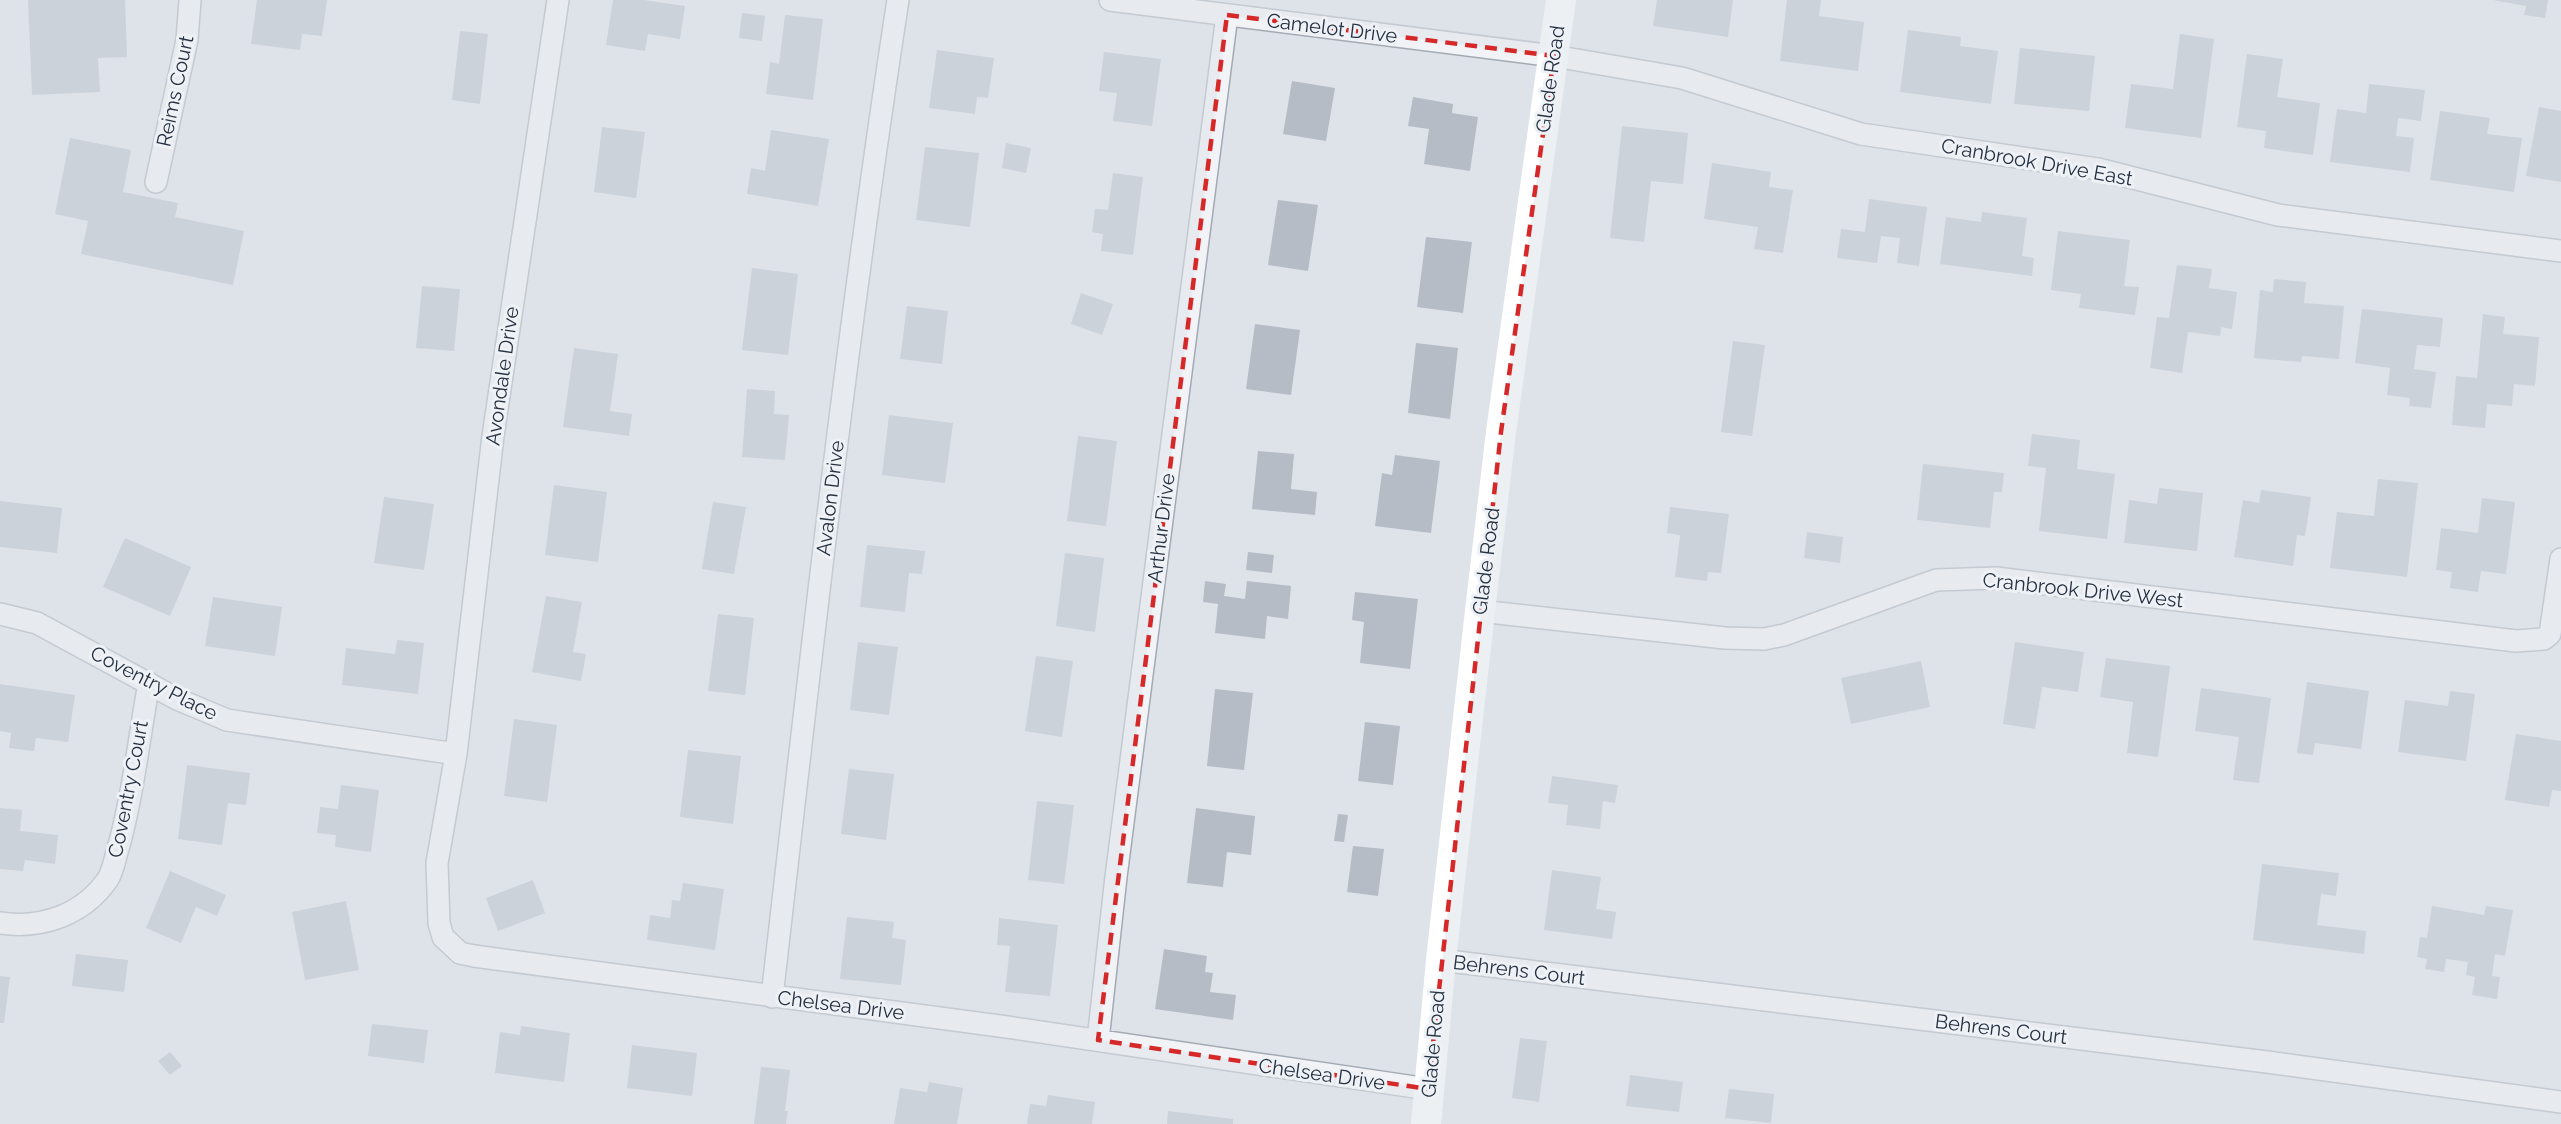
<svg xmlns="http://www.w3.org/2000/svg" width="2561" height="1124" font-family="Raleway,sans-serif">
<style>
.building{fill:#b5bcc6}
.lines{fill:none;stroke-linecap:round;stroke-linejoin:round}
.street-casing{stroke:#a3aab3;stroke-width:24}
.street{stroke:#f1f3f7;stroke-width:21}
.secondary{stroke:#fff;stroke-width:30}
.marked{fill:none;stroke:#d62828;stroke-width:4.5;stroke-dasharray:12 8;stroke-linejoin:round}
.labels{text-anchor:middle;stroke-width:6;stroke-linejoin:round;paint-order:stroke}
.street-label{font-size:20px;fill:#263141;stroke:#eef2f6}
</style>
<rect width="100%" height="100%" fill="#dee3e9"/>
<path class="building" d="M28,0H125L127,57L98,58L100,92L32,95Z
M257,0H327L322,36L302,34L300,50L251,44Z
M613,0H644L685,6L680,39L648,34L645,51L606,45Z
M1657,0H1733L1728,37L1653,26Z
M1787,0H1821L1819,16L1864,22L1858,71L1780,61Z
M2493,0H2548L2545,18L2524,15L2526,6Z
M742,13L765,16L762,41L739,38Z
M785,15L823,19L813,100L766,94L770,62L779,64Z
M1908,30L1961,37L1960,46L1998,51L1991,104L1900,92Z
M460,31L488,34L480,104L452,100Z
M2180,34L2214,39L2201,138L2125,128L2131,84L2173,89Z
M2020,48L2095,56L2089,111L2014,104Z
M937,50L994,58L988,98L977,97L975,114L929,108Z
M1104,52L1161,59L1152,126L1113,121L1117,93L1099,91Z
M2247,54L2283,59L2277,97L2320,103L2313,155L2264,148L2266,131L2237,127Z
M1292,81L1335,88L1326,141L1283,134Z
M2369,84L2425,90L2421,121L2398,118L2396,136L2414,138L2410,172L2330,162L2337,109L2366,113Z
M1413,97L1453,104L1452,113L1478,117L1470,171L1424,164L1429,129L1408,126Z
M2539,107L2561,111V182L2526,176Z
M2440,111L2490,118L2487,134L2522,138L2514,192L2430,180Z
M1622,126L1688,133L1683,184L1651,181L1644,242L1610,238Z
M602,127L645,132L636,198L594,192Z
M771,130L829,139L818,206L747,194L751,168L765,171Z
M70,138L131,150L123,192L178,203L175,217L244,231L233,285L81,254L88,221L55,214Z
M1006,143L1031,148L1026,173L1002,168Z
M925,147L979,153L970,227L916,220Z
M1712,163L1771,172L1769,187L1793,190L1783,253L1754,249L1758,227L1704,219Z
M1113,173L1143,177L1133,255L1101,251L1103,234L1092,232L1095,209L1108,210Z
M1869,199L1927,207L1919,266L1897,263L1900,238L1881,236L1877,263L1837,258L1841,229L1865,232Z
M1278,200L1318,205L1308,271L1268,265Z
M1982,212L2027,218L2022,256L2034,258L2032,276L1940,264L1946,217L1981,222Z
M2058,231L2130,240L2124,286L2139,287L2135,315L2079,308L2081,294L2051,290Z
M1426,237L1472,242L1463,313L1417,307Z
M2177,265L2212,269L2209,288L2237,292L2232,329L2221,327L2220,336L2188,332L2182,373L2150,368L2157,317L2169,318Z
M752,268L798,274L788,355L742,350Z
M2274,279L2306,282L2304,303L2344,306L2339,359L2302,356L2301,362L2254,358L2260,290L2273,292Z
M422,286L460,289L454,351L416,348Z
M1081,293L1113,304L1102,335L1071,324Z
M907,306L948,311L942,364L900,359Z
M2362,309L2443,318L2440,347L2417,345L2414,369L2436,372L2431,408L2409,406L2410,398L2387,395L2390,368L2355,363Z
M2483,314L2505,317L2503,334L2539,337L2535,386L2514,384L2512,406L2487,404L2485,428L2452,425L2456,376L2477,378Z
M1255,324L1300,330L1291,395L1246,389Z
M1733,341L1765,345L1752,436L1721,432Z
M1416,343L1458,348L1450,419L1408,413Z
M574,348L618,354L610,411L632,414L629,436L563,427Z
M747,389L775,391L774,414L789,415L785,460L742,457Z
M889,415L953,423L945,483L882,475Z
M2032,434L2080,440L2077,469L2115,474L2107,539L2039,531L2046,468L2028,466Z
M1078,436L1117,441L1106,526L1067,521Z
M1258,451L1294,454L1291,489L1317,492L1315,515L1252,509Z
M1395,455L1440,461L1431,533L1375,526L1382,473L1392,475Z
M1923,464L2004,473L2002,492H1994L1990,528L1917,520Z
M2378,479L2418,483L2407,577L2330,568L2337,512L2374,516Z
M554,485L607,492L598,562L545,555Z
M2159,488L2203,493L2197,551L2124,543L2129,500L2157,504Z
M2261,490L2311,497L2305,536L2297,535L2293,566L2234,557L2243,500L2259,503Z
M384,497L434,504L424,570L374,563Z
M2482,498L2515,502L2506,574L2481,571L2478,592L2450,588L2452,572L2436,570L2441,528L2478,533Z
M0,501L62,508L57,553L0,547Z
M713,502L746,507L734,574L702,569Z
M1670,507L1729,514L1721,573L1708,572L1707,581L1675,577L1680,535L1667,533Z
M1807,532L1843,537L1840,563L1804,558Z
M125,538L191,567L170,616L103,587Z
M867,545L925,551L922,574L909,573L905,612L860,607Z
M1248,552L1274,555L1272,573L1246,570Z
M1065,553L1104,558L1095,632L1056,626Z
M1205,581L1226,584L1224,596L1245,599L1247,581L1291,586L1288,619L1267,616L1265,639L1215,633L1218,604L1203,602Z
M1355,592L1418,599L1410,669L1360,663L1364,622L1352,620Z
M546,596L582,602L573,652L586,654L581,681L532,672Z
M213,597L282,607L275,656L205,646Z
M718,614L754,618L745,695L708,691Z
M397,640L424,643L418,694L342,685L346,648L395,654Z
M858,642L898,647L889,715L850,710Z
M2015,642L2084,652L2078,692L2042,687L2035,729L2003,724Z
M1036,656L1073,661L1062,737L1025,731Z
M2106,658L2170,666L2158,757L2127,753L2133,702L2100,697Z
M1921,661L1930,707L1851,724L1841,678Z
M2307,682L2369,691L2361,749L2315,743L2313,755L2297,753Z
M0,684L75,695L68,742L36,738L34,751L9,748L11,733L0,731Z
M2201,688L2271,698L2259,783L2233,780L2239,737L2195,731Z
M1215,689L1253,693L1244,770L1207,766Z
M2450,691L2475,694L2466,761L2398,752L2405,700L2448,706Z
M514,719L557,725L547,802L504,796Z
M1365,722L1400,726L1393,785L1358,781Z
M2516,734L2561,741V791L2552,790L2549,807L2505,800Z
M688,750L741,756L733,824L680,817Z
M187,765L250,773L246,805L228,803L222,845L178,839Z
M849,769L894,774L886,840L841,834Z
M1552,776L1618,785L1615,803L1603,801L1600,829L1566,825L1568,805L1548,803Z
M341,785L379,790L371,852L335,847L336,835L317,833L320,807L338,809Z
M1037,801L1074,805L1064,884L1028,880Z
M0,808L22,810L20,831L58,835L55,864L25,860L23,871L0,869Z
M1196,808L1255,816L1251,855L1227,852L1223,887L1187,883Z
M1338,814L1348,815L1344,842L1334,841Z
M1353,846L1384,849L1378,896L1347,892Z
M2262,864L2339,873L2336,896L2321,894L2317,925L2366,931L2364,954L2253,940Z
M1552,870L1601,877L1596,909L1616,912L1612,939L1544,930Z
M170,871L226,895L217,916L196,907L181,943L146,928Z
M533,880L545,913L498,931L486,898Z
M683,883L724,889L715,950L647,940L650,915L670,918L672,900L680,901Z
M346,901L359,970L305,980L292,912Z
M2432,906L2484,915L2486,906L2513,910L2505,956L2495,954L2492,976L2500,977L2497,999L2472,995L2475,977L2466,975L2468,962L2446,959L2444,972L2425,969L2427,959L2417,957L2420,937L2427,938Z
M847,917L894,922L892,938L906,940L901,985L840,979Z
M999,918L1058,925L1050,996L1005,992L1010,946L997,945Z
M1164,949L1207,956L1205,972L1213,973L1210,992L1236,995L1233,1020L1155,1009Z
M76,954L128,960L124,992L72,986Z
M0,976L10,977L4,1023H0Z
M372,1024L428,1030L424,1063L368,1056Z
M521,1026L570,1033L564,1082L495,1073L500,1032L520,1035Z
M1520,1038L1547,1041L1539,1102L1512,1098Z
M632,1045L697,1053L692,1096L627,1088Z
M170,1052L182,1066L170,1075L158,1061Z
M761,1067L790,1070L785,1111H788L786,1124H754Z
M1630,1075L1683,1082L1679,1112L1626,1106Z
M929,1082L963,1088L957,1124H894L900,1088L927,1092Z
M1729,1089L1774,1094L1771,1123L1725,1118Z
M1048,1095L1095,1102L1092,1124H1027L1030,1104L1046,1106Z
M1168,1111L1233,1119V1124H1167Z"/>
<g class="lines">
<defs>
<path id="street" d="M558,0L493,436L456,754L437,863L439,923L443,937L460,953L474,956L1007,1027L1428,1089
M1110,0L1554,56L1682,78L1861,134L2098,169L2278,215L2561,251
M156,182L187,40L190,0
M1480,611L1725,638L1764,639L1784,635L1936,580L1996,578L2516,641L2544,639L2550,634L2561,559
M0,614L37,623L177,699L227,720L456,754
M0,923C42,929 83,915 108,879C113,871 115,858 118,849C133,795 139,738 149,683
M1441,960L2267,1062L2561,1102
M772,997C810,664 847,331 898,0
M1098,1040L1116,877L1227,15"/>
</defs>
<use href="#street" class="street-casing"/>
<use href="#street" class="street"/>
<path class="secondary" d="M1426,1124L1441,960L1480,611L1501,432L1561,0"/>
</g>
<path d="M0 0H2561V1124H0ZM1227,15L1554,56L1501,432L1428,1089L1098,1040Z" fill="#dee3e9" fill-opacity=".55" fill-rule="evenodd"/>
<path class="marked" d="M1227,15L1554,56L1501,432L1428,1089L1098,1040Z"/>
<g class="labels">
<g class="street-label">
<text transform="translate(1332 28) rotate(7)" y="7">Camelot Drive</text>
<text transform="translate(1550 79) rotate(-82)" y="7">Glade Road</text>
<text transform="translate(175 91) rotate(-78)" y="7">Reims Court</text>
<text transform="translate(2037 162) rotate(10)" y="7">Cranbrook Drive East</text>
<text transform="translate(502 376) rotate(-82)" y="7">Avondale Drive</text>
<text transform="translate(830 498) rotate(-83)" y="7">Avalon Drive</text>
<text transform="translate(1161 528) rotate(-83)" y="7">Arthur Drive</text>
<text transform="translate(1486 561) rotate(-83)" y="7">Glade Road</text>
<text transform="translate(2083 590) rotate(6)" y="7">Cranbrook Drive West</text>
<text transform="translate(154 683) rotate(27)" y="7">Coventry Place</text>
<text transform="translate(128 789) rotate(-79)" y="7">Coventry Court</text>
<text transform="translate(1519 970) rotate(7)" y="7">Behrens Court</text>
<text transform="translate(841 1005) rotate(7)" y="7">Chelsea Drive</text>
<text transform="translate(2001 1029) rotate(7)" y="7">Behrens Court</text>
<text transform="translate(1433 1044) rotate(-85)" y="7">Glade Road</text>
<text transform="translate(1322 1074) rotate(8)" y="7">Chelsea Drive</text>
</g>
</g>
</svg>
